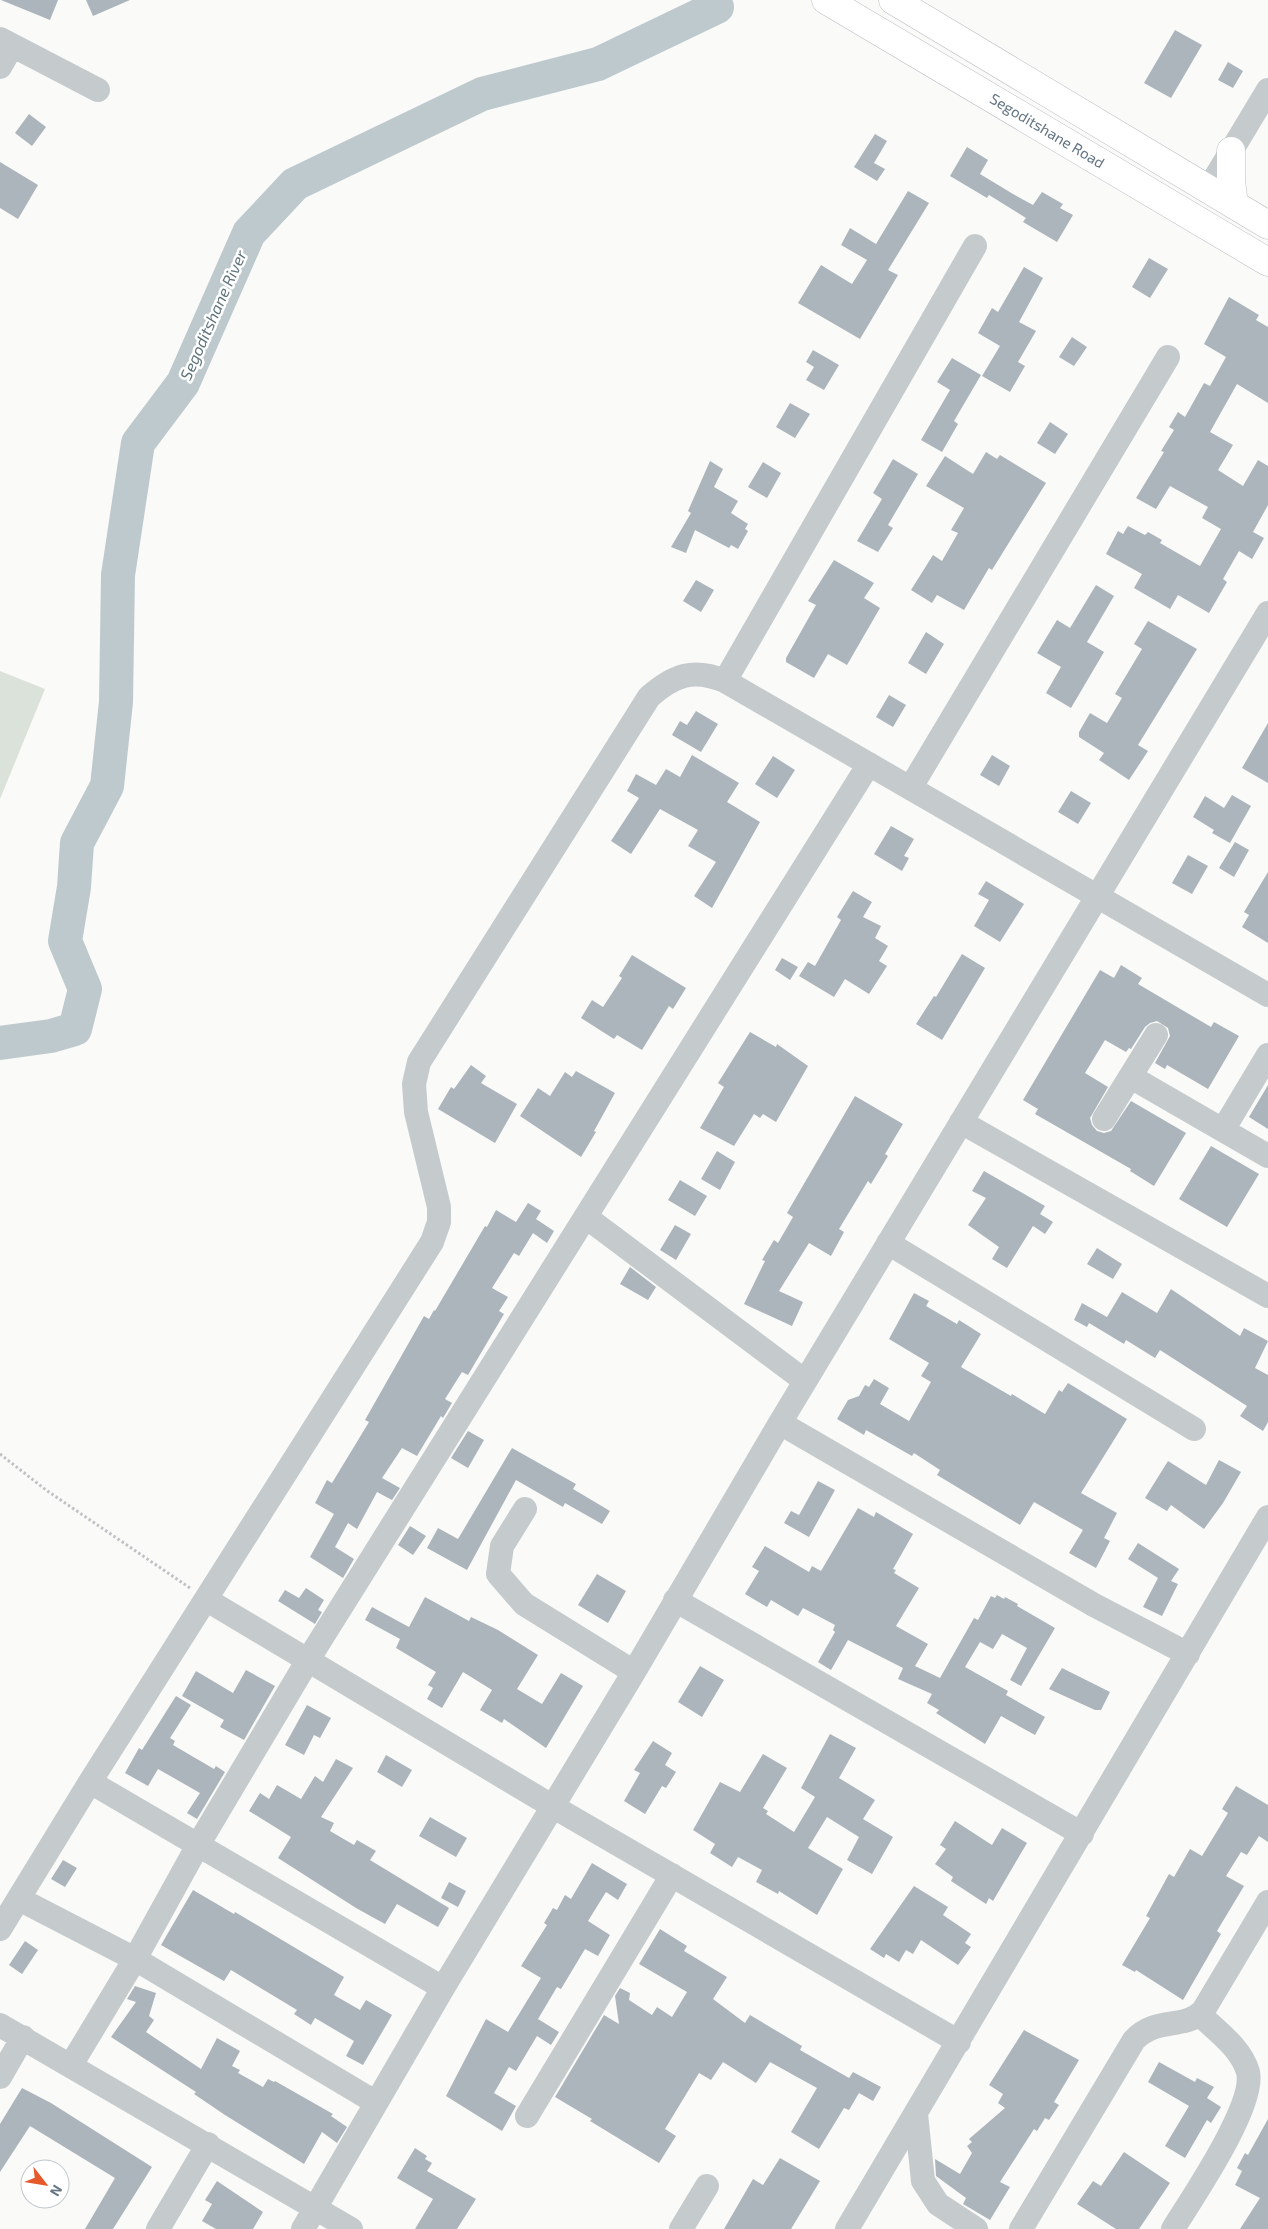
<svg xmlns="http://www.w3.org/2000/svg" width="1268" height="2229" font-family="'Exo 2',sans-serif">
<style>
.green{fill:#dbe2d9}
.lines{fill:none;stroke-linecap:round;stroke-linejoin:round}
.river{stroke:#bec9cd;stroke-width:34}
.building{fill:#acb5bb}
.major-casing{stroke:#b9bdc1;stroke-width:29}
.path{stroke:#bfc2c5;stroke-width:3;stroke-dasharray:2.5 2.5;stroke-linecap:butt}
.minor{stroke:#c5cacd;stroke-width:24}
.major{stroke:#fff;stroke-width:28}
.labels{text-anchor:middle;stroke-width:5;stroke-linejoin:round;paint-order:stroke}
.street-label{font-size:15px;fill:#647583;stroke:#fff}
.water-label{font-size:16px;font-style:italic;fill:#5f747c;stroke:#fff}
</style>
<rect width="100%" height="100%" fill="#fafaf8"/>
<path class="green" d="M0,671L45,689L0,799Z"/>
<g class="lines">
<path class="river" d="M0,1043L51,1036L75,1029L85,989L65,941L74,887L77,843L107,786L116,702L118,575L138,443L183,383L249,233L295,184L482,94L598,64L717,7"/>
</g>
<path class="building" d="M1,0H58L50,20Z
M86,0H130L93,16Z
M1175,30L1202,45L1171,98L1144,83Z
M1228,62L1243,71L1233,88L1218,80Z
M29,114L46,127L32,146L15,133Z
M875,134L887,141L874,163L885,169L877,181L854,167Z
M967,147L988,160L980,174L1013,194L1033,205L1042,192L1063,204L1060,208L1073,215L1057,242L1023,222L1026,218L989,195L987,198L950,176Z
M0,162L38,185L18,219L0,208Z
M908,191L929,203L888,270L898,275L860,339L798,303L821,265L852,284L867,260L841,245L850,228L876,244Z
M1149,258L1168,269L1150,298L1132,287Z
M1024,267L1043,278L1019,322L1036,331L1018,362L1025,366L1010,392L982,376L1000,346L978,333L992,308L998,312Z
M1229,297L1259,315L1256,320L1268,327V403L1237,384L1210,432L1233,445L1218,470L1243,486L1258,460L1268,466V505L1253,532L1264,538L1252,559L1239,551L1223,579L1227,582L1209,613L1178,595L1170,609L1134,588L1142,574L1106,554L1118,531L1123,534L1128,526L1145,535L1148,532L1162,540L1160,543L1200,566L1221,529L1202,518L1208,507L1170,486L1156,509L1136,498L1164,452L1161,451L1174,430L1169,427L1178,412L1185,417L1204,383L1210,386L1226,357L1204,344Z
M1072,337L1087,347L1074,366L1059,357Z
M813,350L839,365L824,390L806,380L814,367L806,362Z
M952,358L981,375L954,421L958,424L942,452L921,440L950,390L937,382Z
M790,403L810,414L795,438L776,427Z
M1050,422L1068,434L1055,454L1037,443Z
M986,452L997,459L1000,455L1046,483L992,570L989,568L964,610L937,595L932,603L911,590L933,555L942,561L958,533L951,530L964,508L926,486L945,456L973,474Z
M893,459L918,474L888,525L893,528L878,552L857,541L882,499L873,493Z
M710,461L723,469L714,487L738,501L731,513L748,524L745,529L748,531L738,549L731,545L729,548L695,530L686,553L671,547L691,513L688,511Z
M763,462L781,473L767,498L748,487Z
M834,560L874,583L864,598L880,608L847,665L828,654L814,678L786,662V658L816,605L808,601Z
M696,580L714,590L701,612L683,601Z
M1096,585L1114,596L1087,642L1104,652L1071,708L1046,693L1061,667L1037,653L1057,620L1070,628Z
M1148,621L1197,649L1138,745L1148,751L1129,780L1099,760L1104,753L1079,737V732L1090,713L1107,723L1122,698L1115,694L1142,649L1134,644Z
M926,632L944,644L926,674L908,663Z
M889,695L906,705L893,727L876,717Z
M696,711L718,724L701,752L672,735L680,721L687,725Z
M1268,723V783L1242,768Z
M692,755L739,783L727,802L760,822L712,908L694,896L716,862L688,846L698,830L660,809L631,854L611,841L639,798L627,791L636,774L656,785L666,769L680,777Z
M992,755L1010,766L999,786L980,775Z
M773,756L795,770L777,798L755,784Z
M1071,791L1091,803L1078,824L1058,812Z
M1232,795L1251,806L1230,843L1212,833L1214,830L1193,817L1205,796L1224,808Z
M891,826L914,839L904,856L909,858L902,871L874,854Z
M1235,842L1249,850L1234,877L1219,868Z
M1188,855L1208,866L1192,894L1172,883Z
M1268,872V943L1242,927L1249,915L1244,912Z
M986,881L1024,904L1000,942L974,926L989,900L978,894Z
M853,891L872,902L863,917L881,926L875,938L888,946L879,961L887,966L869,994L845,979L834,997L799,976L808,962L815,966L841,920L837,917Z
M962,954L985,968L942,1040L916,1024L934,996L936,997Z
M632,955L686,988L673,1009L669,1006L642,1050L617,1035L614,1039L581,1018L592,1000L603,1007L622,978L619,976Z
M782,958L798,967L790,980L775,970Z
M1121,965L1142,978L1138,984L1211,1027L1214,1022L1239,1036L1208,1089L1167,1065L1165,1069L1155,1063L1170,1036L1168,1028L1157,1021L1150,1023L1145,1027L1131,1049L1129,1048L1126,1052L1105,1040L1085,1073L1108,1087L1090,1118L1092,1125L1097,1131L1104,1133L1111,1131L1131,1101L1186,1133L1154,1186L1130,1171L1131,1169L1035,1114L1038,1109L1023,1100L1100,970L1114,978Z
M750,1032L776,1047L777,1044L808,1066L776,1122L763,1114L760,1118L754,1114L734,1146L700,1128L724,1087L718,1083Z
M471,1065L486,1076L481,1083L517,1104L495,1143L438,1109L451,1087L454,1089Z
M576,1071L615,1093L594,1131L596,1132L581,1157L520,1116L538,1088L550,1096L565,1072L572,1077Z
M1268,1085V1129L1249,1117Z
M855,1096L903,1124L885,1154L888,1156L871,1184L868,1181L839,1229L844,1232L831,1256L809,1243L779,1291L803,1302L792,1326L744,1304L765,1261L762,1260L774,1240L778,1243L793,1217L787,1213Z
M1211,1146L1259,1174L1227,1227L1179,1199Z
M717,1151L735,1162L720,1190L701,1179Z
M984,1171L1045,1206L1040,1214L1053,1222L1045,1234L1033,1226L1007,1268L992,1259L999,1247L968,1225L986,1198L972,1191Z
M680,1180L707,1196L695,1216L668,1200Z
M528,1203L541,1211L536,1219L554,1231L547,1243L533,1233L519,1256L514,1253L492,1288L508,1297L499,1311L504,1314L468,1375L462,1372L445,1399L452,1403L443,1418L441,1416L417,1456L402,1448L382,1478L400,1488L392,1500L377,1492L357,1529L348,1523L335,1547L354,1559L343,1578L310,1557L334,1514L315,1503L327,1480L332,1483L369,1422L365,1420L424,1316L429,1319L434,1310L435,1311L485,1226L487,1227L496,1210L516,1222Z
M675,1225L691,1234L676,1260L660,1250Z
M1097,1248L1122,1264L1113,1279L1087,1264Z
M630,1267L656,1287L648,1300L620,1284Z
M1171,1289L1240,1336L1244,1328L1268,1341L1255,1368L1268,1375V1422L1263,1431L1240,1416L1247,1406L1160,1350L1155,1358L1126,1340L1124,1344L1089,1323L1087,1327L1074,1320L1082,1303L1107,1317L1122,1292L1157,1313Z
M914,1293L929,1301L926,1306L957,1324L959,1320L981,1334L961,1367L1011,1396L1012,1394L1045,1414L1059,1390L1062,1392L1068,1383L1127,1419L1081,1493L1117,1513L1104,1538L1110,1541L1096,1568L1069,1553L1083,1530L1034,1502L1020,1525L937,1475L940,1470L914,1453L912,1456L866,1430L864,1435L837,1419L848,1400L859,1396L865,1385L869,1387L874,1379L889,1388L880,1404L909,1421L931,1382L921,1376L929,1363L889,1339Z
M468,1431L484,1440L468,1468L451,1458Z
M512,1448L576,1484L573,1489L610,1511L602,1524L565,1503L563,1507L516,1480L467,1570L427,1548L438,1528L458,1539Z
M1219,1460L1241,1472L1223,1503L1204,1529L1171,1505L1167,1511L1145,1498L1168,1461L1206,1485Z
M818,1481L835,1490L809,1537L784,1523L791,1511L799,1515Z
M858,1508L874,1517L876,1512L913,1534L893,1569L896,1570L894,1573L919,1588L896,1626L928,1644L915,1666L940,1678L974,1618L978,1620L991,1596L995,1598L997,1595L1004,1599L1005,1597L1018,1604L1017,1606L1055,1628L1021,1686L1010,1680L1027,1648L1002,1634L993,1649L980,1642L965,1667L1008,1691L1006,1695L1045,1717L1035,1735L1001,1716L985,1744L936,1713L939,1710L927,1703L932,1694L898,1679L903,1668L848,1640L831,1670L818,1662L835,1632L833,1630L835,1625L803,1608L798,1616L771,1600L767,1607L745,1594L759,1571L752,1567L765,1546L809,1572L812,1566L821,1571Z
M410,1526L426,1536L413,1555L398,1545Z
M1138,1543L1179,1569L1171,1581L1178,1584L1162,1616L1143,1607L1158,1578L1128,1559Z
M597,1574L626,1591L608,1623L578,1605Z
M306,1588L324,1600L318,1610L322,1612L315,1624L278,1601L285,1590L299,1598Z
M425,1597L469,1621L471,1617L498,1630L538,1655L517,1689L542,1704L561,1673L583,1686L546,1748L504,1719L502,1723L480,1710L492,1690L463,1672L442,1708L427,1699L433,1688L428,1685L436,1672L396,1648L400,1639L365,1620L372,1607L409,1627Z
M700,1666L724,1680L702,1717L678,1702Z
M1062,1668L1110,1692L1101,1710H1095L1049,1689Z
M246,1670L275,1686L244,1740L220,1727L224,1720L182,1696L196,1671L233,1693Z
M176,1696L191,1705L170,1738L175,1741L173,1745L214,1769L216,1766L225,1772L197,1819L187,1813L200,1793L158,1769L148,1786L125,1773L139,1748L142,1750Z
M307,1705L331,1718L320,1738L314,1735L304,1755L285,1745Z
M830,1734L856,1748L839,1778L875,1800L863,1819L893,1837L872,1874L847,1860L859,1837L827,1817L808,1848L843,1869L817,1915L779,1891L778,1894L756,1882L762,1870L738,1857L732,1867L710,1853L715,1844L693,1830L720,1782L740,1792L763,1754L787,1768L763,1808L768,1811L766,1814L794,1832L815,1797L801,1788Z
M653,1741L672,1753L665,1765L676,1772L666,1788L662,1786L645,1814L624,1801L640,1773L634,1770Z
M386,1755L412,1770L402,1787L377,1772Z
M336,1759L353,1768L321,1817L334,1823L330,1831L354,1845L357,1840L376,1851L370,1860L449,1908L438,1927L397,1904L385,1924L356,1908L278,1858L291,1837L249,1811L260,1793L269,1799L277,1785L301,1799L315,1776L323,1782Z
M1236,1786L1268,1805V1842L1259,1836L1247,1855L1241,1852L1226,1876L1244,1886L1217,1931L1221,1934L1183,2000L1136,1970L1135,1972L1122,1965L1150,1918L1146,1916L1169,1874L1174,1877L1190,1849L1202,1856L1228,1813L1222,1809Z
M430,1817L467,1838L456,1857L419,1836Z
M955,1821L992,1845L1002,1828L1027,1843L993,1901L989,1898L986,1904L951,1881L953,1877L935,1864L946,1849L940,1845Z
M63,1860L77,1868L65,1887L51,1879Z
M592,1863L627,1884L618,1900L606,1892L588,1921L610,1935L598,1956L585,1949L561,1989L557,1987L538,2019L559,2032L551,2045L537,2036L516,2071L509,2067L494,2093L516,2106L502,2131L446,2096L486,2019L508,2032L541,1978L521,1966L547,1925L544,1923L553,1908L557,1910L565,1895L571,1899Z
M449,1882L466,1891L458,1907L441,1898Z
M914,1886L948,1907L943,1915L971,1934L965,1943L971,1947L958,1965L921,1940L913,1954L906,1950L899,1962L886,1954L884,1958L870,1949Z
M193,1890L234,1914L235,1912L344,1977L334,1995L360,2010L366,2000L392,2015L363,2065L346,2056L354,2041L315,2018L311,2025L294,2014L297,2010L231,1970L224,1981L161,1945Z
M660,1929L687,1946L684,1951L727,1977L713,1999L745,2023L750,2015L802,2046L800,2050L849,2078L853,2072L881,2087L873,2101L859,2093L849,2110L844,2108L819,2149L791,2132L817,2088L770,2062L756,2083L723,2062L711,2080L699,2073L665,2129L676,2136L659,2163L590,2121L592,2119L555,2097L604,2015L619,2024L615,1996L620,1988L630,1993L629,2000L652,2015L657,2007L672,2017L687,1992L639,1964Z
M25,1941L38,1950L22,1974L9,1965Z
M135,1986L156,1993L149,2016L154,2020L146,2032L201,2069L217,2038L240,2051L232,2066L240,2070L238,2073L263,2087L268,2079L274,2082L275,2081L333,2114L331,2116L347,2127L337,2143L322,2132L304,2164L225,2115L194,2094L196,2092L111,2037L136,2002L127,1999Z
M1024,2030L1079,2060L1054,2102L1059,2105L1049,2120L1045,2118L1037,2131L1034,2129L1000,2182L1010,2187L990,2220L963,2204L966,2198L936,2176L935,2159L960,2174L972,2153L967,2146L972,2142L969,2139L1005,2108L998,2103L1003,2094L989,2085Z
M1159,2062L1195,2082L1197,2078L1214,2087L1207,2098L1221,2107L1211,2123L1207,2120L1185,2158L1165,2146L1189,2106L1148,2082Z
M22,2088L51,2103L152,2167L113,2229H85L115,2178L30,2126L0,2172V2124Z
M1268,2119V2229H1240L1260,2198L1235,2185L1242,2171L1237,2168L1245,2153L1248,2155Z
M415,2148L427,2156L425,2159L432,2163L427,2171L476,2199L457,2229H415L433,2199L397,2178Z
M1124,2152L1170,2183L1139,2229H1116L1077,2204L1093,2181L1101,2186Z
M780,2158L820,2181L791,2229H724L753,2179L763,2185Z
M217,2181L263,2212L253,2229H216L202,2221L212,2204L205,2200Z"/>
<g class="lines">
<defs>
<path id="major" d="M826,0L1268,262
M893,0L1268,225
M1231,151V181L1234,205"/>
</defs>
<use href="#major" class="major-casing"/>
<path class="path" d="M0,1454L46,1490L190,1588"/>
<path class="minor" d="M0,39L98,90
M0,67L12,46
M1209,188L1268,90
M725,681L975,246
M911,787L1168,357
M1131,1077L1268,1156
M1104,1119L1156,1035
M961,1122L1268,1296
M1223,1130L1268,1055
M586,1217L805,1381
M888,1243L1194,1429
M780,1423L1094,1605L1188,1654
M525,1509L502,1546L498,1574L524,1604L634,1672
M207,1600L552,1806L959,2042
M675,1600L1082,1834
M90,1782L443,1988
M19,1899L135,1959L375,2102
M0,1929L90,1782L432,1242L439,1222V1207L416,1112L414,1084L419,1062L649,697C674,675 693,668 725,681L1268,995
M0,2025L351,2229
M71,2065L135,1959L198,1845L308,1660L869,764
M0,2077L23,2037
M916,2114L923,2181L938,2204L976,2229
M527,2116L672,1875
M158,2229L208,2144
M303,2229L443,1988L634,1672L780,1423L1268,613
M681,2229L707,2186
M847,2229L1268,1517
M1021,2229L1134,2040C1157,2016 1184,2030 1203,2011L1268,1902
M1173,2229C1192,2198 1256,2105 1248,2072C1241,2048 1217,2031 1199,2014"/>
<use href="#major" class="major"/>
</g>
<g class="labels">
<g class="street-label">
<text transform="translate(1047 131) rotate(31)" y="5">Segoditshane Road</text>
</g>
<g class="water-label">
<text transform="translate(213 315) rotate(-66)" y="6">Segoditshane River</text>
</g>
</g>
<g transform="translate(45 2184) rotate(121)"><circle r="24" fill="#ffffff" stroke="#c1c8cd"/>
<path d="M0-4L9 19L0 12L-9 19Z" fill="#e6592b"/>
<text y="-8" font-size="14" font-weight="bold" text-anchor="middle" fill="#647583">N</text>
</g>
</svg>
